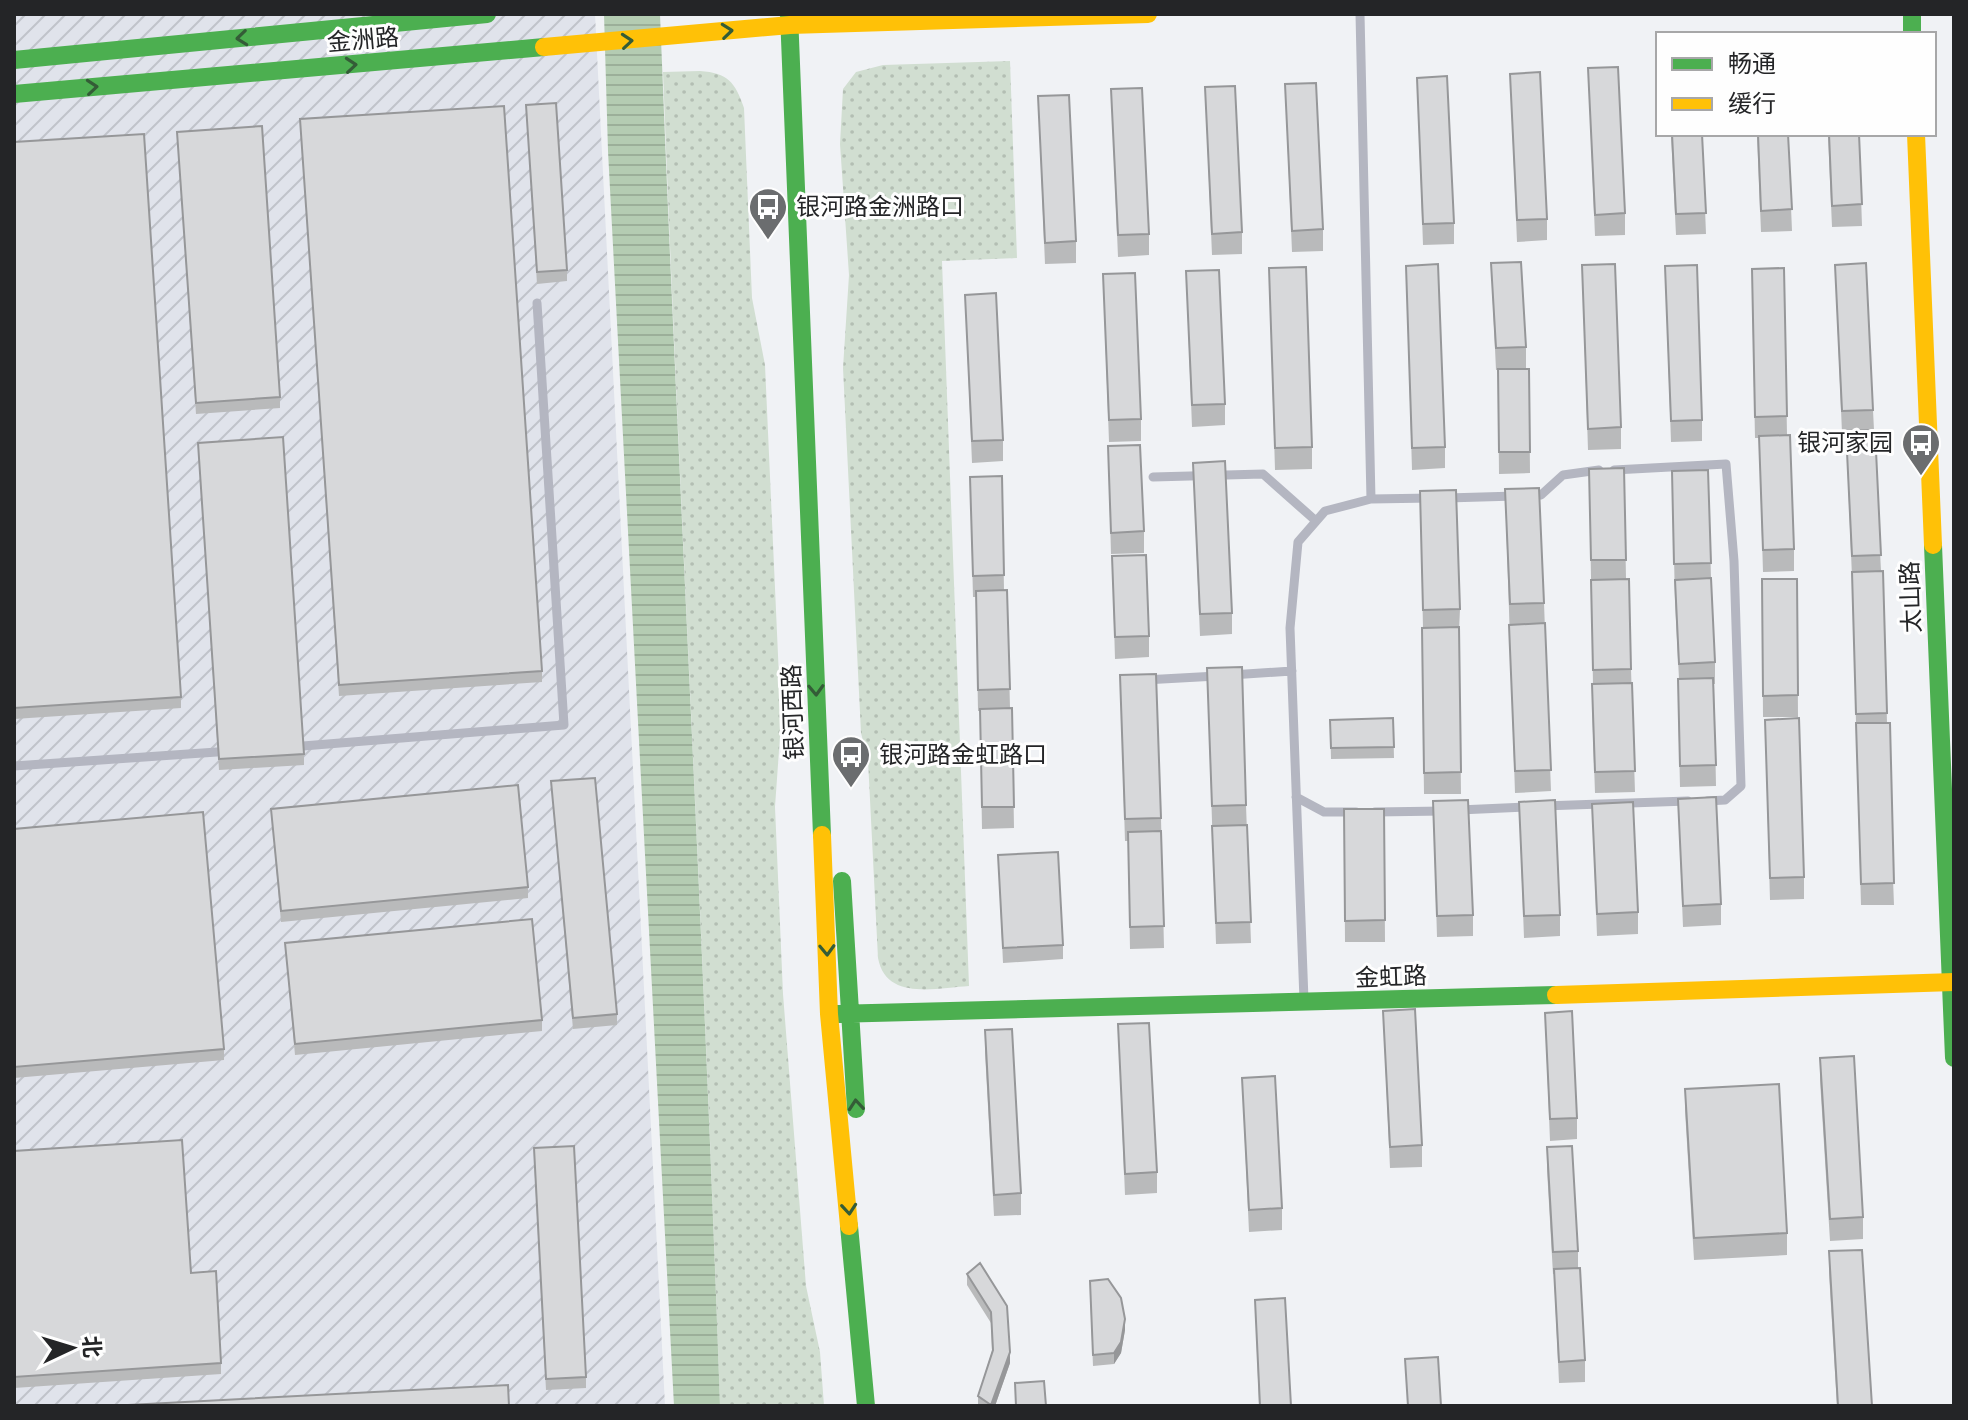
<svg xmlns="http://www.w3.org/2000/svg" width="1968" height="1420" font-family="'PT Sans','Noto Sans SC',sans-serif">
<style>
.industrial{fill:url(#industrial-furrows)}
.grass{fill:url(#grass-dots)}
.water{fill:url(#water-rules)}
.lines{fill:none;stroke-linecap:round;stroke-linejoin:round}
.lane{stroke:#b4b6c1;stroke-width:9}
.fast{stroke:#4caf50;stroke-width:18}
.slow{stroke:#ffc107;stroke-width:18}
.wall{fill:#b9babb}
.shaded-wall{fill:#969799}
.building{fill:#d7d8da;stroke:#969799;stroke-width:2}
.oneway{stroke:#345c37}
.labels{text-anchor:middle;stroke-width:6;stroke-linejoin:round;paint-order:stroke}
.street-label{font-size:24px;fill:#242527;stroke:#fefefe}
.poi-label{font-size:24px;fill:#242527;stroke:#fefefe;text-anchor:start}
</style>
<defs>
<pattern id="industrial-furrows" width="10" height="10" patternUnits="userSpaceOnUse" patternTransform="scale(2)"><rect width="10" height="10" fill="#e0e3eb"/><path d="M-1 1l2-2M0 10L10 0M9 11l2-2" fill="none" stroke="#c0c3ca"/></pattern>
<pattern id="grass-dots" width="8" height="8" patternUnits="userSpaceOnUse" patternTransform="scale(2)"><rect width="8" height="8" fill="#d1ded1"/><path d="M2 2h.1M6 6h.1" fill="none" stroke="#b3beb3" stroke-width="1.8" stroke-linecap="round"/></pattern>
<pattern id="water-rules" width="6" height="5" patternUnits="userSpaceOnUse" patternTransform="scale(2)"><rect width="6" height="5" fill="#b4ccb2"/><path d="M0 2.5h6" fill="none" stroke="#9baf99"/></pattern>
</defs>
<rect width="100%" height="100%" fill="#f0f2f5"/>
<path class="industrial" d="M14,14H595L665,1406H14Z"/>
<path class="grass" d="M1010,61L1017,258L942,261L969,986C936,988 886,1001 878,958L868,760L861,733L843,368L849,275L840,144L843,89L856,72L883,65Z
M700,71C728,73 735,82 744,108L752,298L765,365L781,722L775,807L783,994L806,1286L820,1352L824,1406H720C705,961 680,517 663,72Z"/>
<path class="water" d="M604,14H660C678,478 704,942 720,1406H674L608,151Z"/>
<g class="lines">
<path class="lane" d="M1614,470L1726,464L1734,561L1741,786L1725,800L1707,801
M1153,477L1263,474L1316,521
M1531,496L1541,495L1563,475L1599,470
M1447,498L1516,496
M1371,499L1432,498
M1231,675L1292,671
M1144,680L1217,676
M303,746L564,725L537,303
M14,766L217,752
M1296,797L1324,812H1356
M1543,806L1688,801
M1459,810L1528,807
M1375,812L1444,811
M1304,1000L1290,628L1298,542L1325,511L1371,499L1360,14"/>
<path class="fast" d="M789,14L822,835
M1912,14V34
M14,60L487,14
M14,94L544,47
M1933,545L1954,1058
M842,881L856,1109
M833,1014L1556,995
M849,1226L866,1406"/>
<path class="slow" d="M544,47L790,25L1148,14
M1916,134L1933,545
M822,835L829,1014L849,1226
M1556,995L1954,982"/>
</g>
<path class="wall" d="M1588,68L1625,213V235L1595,236Z
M1510,74L1547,219V240L1517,242Z
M1417,78L1454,223V244L1423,245Z
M1285,84L1323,229V251L1292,252Z
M1205,87L1242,232V254L1212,255Z
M1111,89L1149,234V255L1118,257Z
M1038,96L1076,241V263L1045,264Z
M526,105L567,270V281L537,284Z
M300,119L542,671V682L339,696Z
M177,132L280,397V408L196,414Z
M1671,134H1702L1706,234L1676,235Z
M1757,134H1788L1792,231L1761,232Z
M1828,134H1859L1862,226L1832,227Z
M14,142L181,697V708L14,719Z
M1491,263L1526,347V368L1510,369H1529L1530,473L1499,474L1498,370H1496Z
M1582,265L1621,427V449L1588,450Z
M1835,265L1873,410L1881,571H1883L1887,723L1894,905H1861L1852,577L1846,433H1842Z
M1406,266L1445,447V468L1412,470Z
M1665,266L1702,420V441L1671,442Z
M1269,268L1312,447V469L1275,470Z
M1784,268L1787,435L1794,549V571L1763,572L1759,438H1755L1752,290Z
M1186,271L1225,404V425L1192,427Z
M1103,274L1141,419V441L1109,442Z
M965,295L1003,440V461L972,463Z
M198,443L304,754V765L219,770Z
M1108,446L1144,531V553L1111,554Z
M1193,463L1232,613V634L1200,636Z
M1624,468L1626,579L1631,669L1635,792L1595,793L1592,705L1593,684L1589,469Z
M1708,470L1711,578L1715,662V684H1714L1716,786L1680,787L1678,700L1679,679L1675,601L1672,471Z
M1002,476L1004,590H1007L1010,708H1012L1014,828L982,829L980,711H978L976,597H973L970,477Z
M1505,489L1544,603L1551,791L1515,793Z
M1420,491L1460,609L1459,631L1461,794H1424L1422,649L1423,628Z
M1112,556L1149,636V657L1115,659Z
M1762,579H1797L1798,717H1763Z
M1207,668L1246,805L1251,943L1216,944Z
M1120,675L1161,818L1164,948L1130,949L1128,841H1125Z
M1393,718L1394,758L1331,759L1330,720Z
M1765,720L1804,877V899L1770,900Z
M551,781L617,1014V1025L573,1029Z
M1678,799L1721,904V925L1683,927Z
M1433,801L1473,915V936L1437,937Z
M1519,802L1560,915V936L1524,938Z
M1592,804L1638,912V934L1597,936Z
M271,809L528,887V898L281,922Z
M1344,809H1384L1385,942H1345Z
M14,829L224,1049V1060L14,1078Z
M998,855L1063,945V959L1003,963Z
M285,943L542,1020V1031L295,1055Z
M1383,1011L1422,1145V1167L1390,1168Z
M1545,1013L1577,1118V1139L1550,1141Z
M1118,1024L1157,1172V1193L1125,1195Z
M985,1030L1021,1193V1215L994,1216L985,1052Z
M1820,1058L1863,1217V1239L1830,1241L1820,1080Z
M1242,1078L1282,1208V1230L1249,1232Z
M1685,1089L1787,1233V1255L1694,1260L1685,1110Z
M1547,1147L1578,1251V1268L1585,1360V1382L1559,1383L1554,1274H1553L1547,1169Z
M14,1151L191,1273L221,1363V1374L14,1388Z
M534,1159L586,1377V1388L546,1390Z
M1829,1251L1872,1406H1837L1829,1273Z
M980,1263L1010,1363L995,1406H978V1396L992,1351L991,1323L967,1285V1274Z
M1090,1292L1125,1330L1121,1353L1114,1364L1093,1366Z
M1255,1300L1291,1406H1259Z"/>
<path class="shaded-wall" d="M1125,1319V1330L1121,1353L1114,1364V1353Z
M1010,1352V1363L995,1406H991Z"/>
<path class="building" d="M1618,67L1625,213L1595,215L1588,68Z
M1540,72L1547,219L1517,220L1510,74Z
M1447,76L1454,223L1423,224L1417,78Z
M1316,83L1323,229L1292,231L1285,84Z
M1235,86L1242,232L1212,234L1205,87Z
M1142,88L1149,234L1118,235L1111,89Z
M1069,95L1076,241L1045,243L1038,96Z
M556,103L567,270L537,272L526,105Z
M504,106L542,671L339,685L300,119Z
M262,126L280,397L196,403L177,132Z
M144,134L181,697L14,708V142Z
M1672,134H1702L1706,213L1676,214Z
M1758,134H1788L1792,209L1761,211Z
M1829,134H1859L1862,204L1832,206Z
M1521,262L1526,347L1496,348L1491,263Z
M1866,263L1873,410L1842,411L1835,265Z
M1438,264L1445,447L1412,448L1406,266Z
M1615,264L1621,427L1588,429L1582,265Z
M1697,265L1702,420L1671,421L1665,266Z
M1306,267L1312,447L1275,448L1269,268Z
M1784,268L1787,416L1755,417L1752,269Z
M1219,270L1225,404L1192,405L1186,271Z
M1135,273L1141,419L1109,420L1103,274Z
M996,293L1003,440L972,441L965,295Z
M1498,369H1529L1530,452H1499Z
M1875,430L1881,555L1852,556L1846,431Z
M1790,435L1794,549L1763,550L1759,436Z
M283,437L304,754L219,759L198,443Z
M1140,445L1144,531L1111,533L1108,446Z
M1225,461L1232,613L1200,614L1193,463Z
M1624,468L1626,560H1591L1589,469Z
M1708,470L1711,563L1674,564L1672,471Z
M1002,476L1004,575L973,576L970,477Z
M1539,488L1544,603L1510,604L1505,489Z
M1456,490L1460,609L1423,610L1420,491Z
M1146,555L1149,636L1115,637L1112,556Z
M1883,571L1887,713L1856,714L1852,572Z
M1711,578L1715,662L1679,664L1675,580Z
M1629,579L1631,669L1593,670L1591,580Z
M1762,579H1797L1798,695L1763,696Z
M1007,590L1010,689L978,690L976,591Z
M1545,623L1551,770L1515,771L1509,625Z
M1459,627L1461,772L1424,773L1422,628Z
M1242,667L1246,805L1212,806L1207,668Z
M1156,674L1161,818L1125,819L1120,675Z
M1713,678L1716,765L1680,766L1678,679Z
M1632,683L1635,771L1595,772L1592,684Z
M1012,708L1014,807H982L980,709Z
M1393,718L1394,747L1331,748L1330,720Z
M1799,718L1804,877L1770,878L1765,720Z
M1856,723H1890L1894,883L1861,884Z
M595,778L617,1014L573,1018L551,781Z
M518,785L528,887L281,911L271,809Z
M1716,797L1721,904L1683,906L1678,799Z
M1468,800L1473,915L1437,916L1433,801Z
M1555,800L1560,915L1524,916L1519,802Z
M1633,802L1638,912L1597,914L1592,804Z
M1344,809H1384L1385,920L1345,921Z
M203,812L224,1049L14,1067V829Z
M1247,825L1251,922L1216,923L1212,826Z
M1161,831L1164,926L1130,927L1128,832Z
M1058,852L1063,945L1003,948L998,855Z
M532,919L542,1020L295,1044L285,943Z
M1415,1009L1422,1145L1390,1147L1383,1011Z
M1572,1011L1577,1118L1550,1119L1545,1013Z
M1149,1023L1157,1172L1125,1174L1118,1024Z
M1012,1029L1021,1193L994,1195L985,1030Z
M1854,1056L1863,1217L1830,1219L1820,1058Z
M1275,1076L1282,1208L1249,1210L1242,1078Z
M1779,1084L1787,1233L1694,1238L1685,1089Z
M182,1140L191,1273L216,1271L221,1363L14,1377V1151Z
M574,1146L586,1377L546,1379L534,1148Z
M1572,1146L1578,1251L1553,1252L1547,1147Z
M1862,1250L1872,1406H1838L1829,1251Z
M980,1263L1007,1306L1010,1352L991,1405L978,1396L993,1350L991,1312L967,1274Z
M1580,1268L1585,1360L1559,1362L1554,1269Z
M1108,1279L1121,1298L1125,1319L1121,1342L1114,1353L1093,1355L1090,1281Z
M1285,1298L1291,1406H1260L1255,1300Z
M1438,1357L1441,1406H1408L1405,1359Z
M1044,1381L1046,1406H1016L1015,1383Z
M508,1385L509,1406L128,1405Z"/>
<defs><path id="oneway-chevron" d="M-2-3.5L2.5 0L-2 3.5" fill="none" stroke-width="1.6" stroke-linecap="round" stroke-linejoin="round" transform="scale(2)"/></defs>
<g class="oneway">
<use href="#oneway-chevron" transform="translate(727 31) rotate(-6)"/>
<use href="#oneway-chevron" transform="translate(242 38) rotate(174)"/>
<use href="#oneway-chevron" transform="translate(627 41) rotate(-5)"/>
<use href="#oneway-chevron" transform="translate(351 65) rotate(-5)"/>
<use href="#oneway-chevron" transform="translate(92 87) rotate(-5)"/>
<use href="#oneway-chevron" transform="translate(816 690) rotate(88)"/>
<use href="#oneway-chevron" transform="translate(827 950) rotate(88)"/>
<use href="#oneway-chevron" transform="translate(856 1105) rotate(-95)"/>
<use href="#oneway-chevron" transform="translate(849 1209) rotate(85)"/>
</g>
<defs>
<symbol id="bus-pin" viewBox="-11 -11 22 30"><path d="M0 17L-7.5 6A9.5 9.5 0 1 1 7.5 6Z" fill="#6b6d6f" stroke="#fefefe"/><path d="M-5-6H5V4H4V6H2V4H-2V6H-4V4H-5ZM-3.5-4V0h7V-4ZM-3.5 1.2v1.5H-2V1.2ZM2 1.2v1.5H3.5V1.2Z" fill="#fff"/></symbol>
</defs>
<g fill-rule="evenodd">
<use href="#bus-pin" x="746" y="185" width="44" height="60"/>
<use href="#bus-pin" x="1899" y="421" width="44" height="60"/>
<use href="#bus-pin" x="829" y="733" width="44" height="60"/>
</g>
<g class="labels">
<g class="street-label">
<text transform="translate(363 40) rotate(-5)" y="8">金洲路</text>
<text transform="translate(1911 597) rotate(-92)" y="8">太山路</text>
<text transform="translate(793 712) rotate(-92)" y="8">银河西路</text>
<text transform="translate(1391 977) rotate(-2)" y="8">金虹路</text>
</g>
<g class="poi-label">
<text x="796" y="215">银河路金洲路口</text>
<text x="1893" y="451" text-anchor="end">银河家园</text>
<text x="879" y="763">银河路金虹路口</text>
</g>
</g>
<rect width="1968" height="1420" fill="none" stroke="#242527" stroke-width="32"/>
<rect x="1656" y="32" width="280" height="104" fill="#fefefe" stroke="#a7a7a8" stroke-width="2"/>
<rect x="1672" y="58" width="40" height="12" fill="#4caf50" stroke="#a7a7a8" stroke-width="2"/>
<text x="1728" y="72" font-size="24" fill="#242527">畅通</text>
<rect x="1672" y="98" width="40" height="12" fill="#ffc107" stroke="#a7a7a8" stroke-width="2"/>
<text x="1728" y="112" font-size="24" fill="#242527">缓行</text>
<g transform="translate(72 1348) rotate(86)" stroke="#fefefe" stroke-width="6" paint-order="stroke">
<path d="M0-6L14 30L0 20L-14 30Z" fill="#242527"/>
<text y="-12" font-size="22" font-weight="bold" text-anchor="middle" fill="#242527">北</text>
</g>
</svg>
